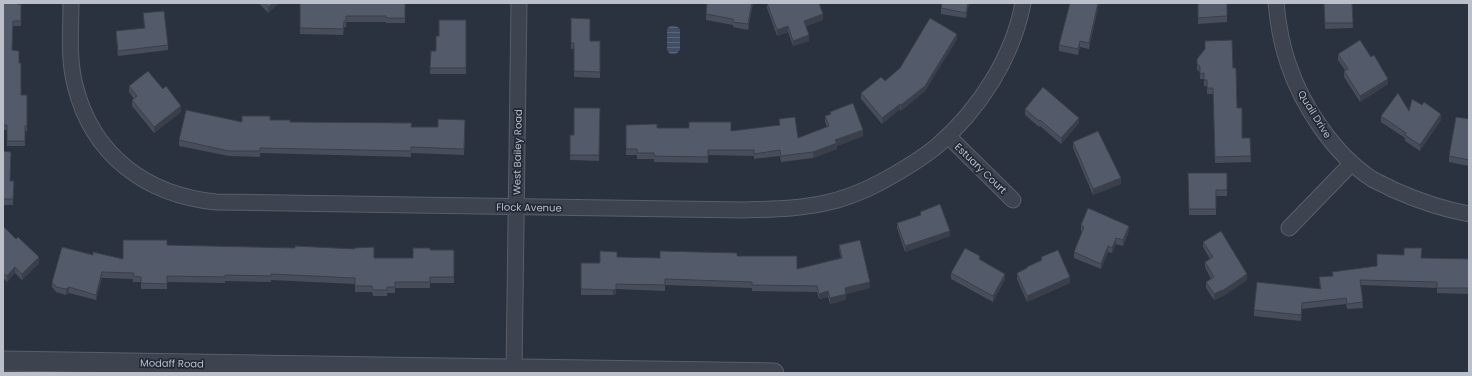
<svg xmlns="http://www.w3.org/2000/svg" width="1472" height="376" font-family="Poppins,sans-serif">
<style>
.water{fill:url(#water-rules)}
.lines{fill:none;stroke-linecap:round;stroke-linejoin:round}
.minor-casing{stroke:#585f6a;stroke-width:17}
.tertiary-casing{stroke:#585f6a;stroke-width:21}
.minor{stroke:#3d444f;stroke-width:15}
.tertiary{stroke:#3d444f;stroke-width:19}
.wall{fill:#474d5b}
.shaded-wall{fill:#3a3f4a}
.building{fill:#535a6a;stroke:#3a3f4a}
.labels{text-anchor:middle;stroke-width:3.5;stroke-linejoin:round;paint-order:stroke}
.street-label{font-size:10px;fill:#babfca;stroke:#222935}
</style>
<defs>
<pattern id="water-rules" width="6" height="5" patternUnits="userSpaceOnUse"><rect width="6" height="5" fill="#414e66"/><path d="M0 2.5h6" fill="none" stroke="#5a667b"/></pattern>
</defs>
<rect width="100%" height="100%" fill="#2a313f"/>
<path class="water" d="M670,26H676L680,29V50L676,54H670L667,50V29Z"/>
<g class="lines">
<defs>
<path id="minor" d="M71,3C71,30 68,58 75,85C92,155 146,195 216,202L744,210C771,209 798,209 825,203C845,199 864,191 881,182C901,171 920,160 937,146C979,110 1013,57 1023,3
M1276,3C1278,23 1281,43 1288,63C1302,106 1334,154 1372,179C1379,183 1387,186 1394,190C1419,201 1442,209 1469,214
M948,136L1013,200
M1289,228L1352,163
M514,373L519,3"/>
<path id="tertiary" d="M3,361L774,373"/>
</defs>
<use href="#minor" class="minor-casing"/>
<use href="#tertiary" class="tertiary-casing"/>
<use href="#minor" class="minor"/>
<use href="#tertiary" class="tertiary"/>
</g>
<path class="wall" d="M3,3L21,4V26H13L12,50L19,63L21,95H27V131H25V146H7V130H3Z
M259,3H279L268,13Z
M300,3H405V23H386V22H346V27H344L343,35L300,34Z
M753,3L748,30L733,27V25L706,20V14Z
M767,3H819L823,20L806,26L809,41L793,46L788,32L777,36L767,8Z
M969,3L966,18L941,14V8Z
M1099,3L1089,49L1080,47L1078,55L1059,51V45Z
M1198,3H1227V22L1198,24Z
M1324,3H1352L1353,28L1325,29Z
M143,13L168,45V50L118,56L116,37V31L144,28Z
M571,18L590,41H600V78L574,77V49H571Z
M466,20V74H430L431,51H436L439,36Z
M957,39L925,91L901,111L900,109L882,124L861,99V93L885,81Z
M1338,54L1388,84L1360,102L1344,77V71L1345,70L1338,60Z
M1197,59L1233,68L1237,108L1242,138H1250L1251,162L1215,163L1213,94H1207V86H1204V79H1200V72L1197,70Z
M129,86L181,112L154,133L132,106V100L134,99L129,92Z
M1422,105L1441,120L1420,151L1405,141V138L1381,122V116L1409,111Z
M600,108L599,161L570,160V135H574Z
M1025,109L1079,123L1061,144L1040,126L1039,127L1025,115Z
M830,112L863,136L837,146V149L813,158L781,162L780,156L754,159V156L708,155V163L654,162V159H637V155H626V125L657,128L731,131L779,125V119L798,138L827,127L825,122V116L830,114Z
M1469,119V166L1449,162V156Z
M465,120L464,155L411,153V157L260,153V157L229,156L179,146V140L242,122H290L411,127H438Z
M1073,142L1121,184L1093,195L1073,148Z
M3,151L10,181H14L13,205H3Z
M1188,173H1227V196H1216V215H1189Z
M920,212L950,236L905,252L897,228V223L920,215Z
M1081,225L1129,231L1123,246L1116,244L1112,253L1108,252L1101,269L1074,258V252L1082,232L1081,231Z
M3,226L39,263L22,280L15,273L7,282L3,278Z
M1203,242L1247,280L1222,297V296L1214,300L1206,288V282L1211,279L1205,267V262L1210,259L1203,247Z
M167,245L374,258H413L430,250H454V283H430V288H395V293H387V296H373L372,292H355V284L271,280V282L225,281V283L167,282V289H141V282H133V279L102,278L96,300L69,293L66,295L56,292L52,287V282L93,255L123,259Z
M839,245L870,288L846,294V300L830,304L828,297L819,299L817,292L752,291V288L665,285V291L616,289V294L613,295H581V263H600L617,257L660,258L737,256L797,269L841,258L839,250Z
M1041,257L1070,283L1027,302L1017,279V273L1027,269V267L1041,260Z
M1422,258L1469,259V294L1437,293V288L1361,285L1363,308L1347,309L1346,304L1302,309L1301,321L1254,316V310L1320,289L1319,277L1332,276L1377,266Z
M980,260L1005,279L993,302L951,279V273Z"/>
<path class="shaded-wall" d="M273,3H279L268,13V7Z
M752,3H753L748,30V24Z
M968,3H969L966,18V13Z
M1098,3H1099L1089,49V43Z
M823,14V20L804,26V21Z
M788,26V32L777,36V30Z
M957,34V39L925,91L901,111V105Z
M809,35V41L793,46V41Z
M1080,41V47L1078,55V49Z
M1388,79V84L1360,102V96Z
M900,104V109L882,124V118Z
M181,106V112L154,133V127Z
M1441,114V120L1420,151V145Z
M1079,118V123L1061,144V138Z
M863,130V136L837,146V149L813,158V152L835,140Z
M1121,178V184L1093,195V189Z
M1129,226V231L1123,246V240Z
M950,231V236L905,252V246Z
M1116,238V244L1112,253V248Z
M1108,246V252L1101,269V264Z
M39,257V263L22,280V274Z
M15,267V273L7,282V276Z
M102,272V278L96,300V295Z
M1005,274V279L993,302V296Z
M1247,274V280L1222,297V291Z
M1070,277V283L1027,302V296Z
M870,282V288L845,294V288Z
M69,287V293L66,295V289Z
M616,289V294L613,295V290Z
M1222,290V296L1214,300V294Z
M828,291V297L819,299V294Z
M846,294V300L830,304V298Z"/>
<path class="building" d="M3,3H17V4H21V21H13L12,50L19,51V63H21V95H27V126H25V141H7V125H3Z
M265,3H273L268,7Z
M300,3H405V18H386V16H346V21H344L343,29L300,28Z
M707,3H752L748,24L733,22V19L706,14Z
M767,3H819L823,14L804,21L809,35L793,41L788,26L777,30Z
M942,3H968L966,13L941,8Z
M1070,3H1098L1089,43L1080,41L1078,49L1059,45Z
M1198,3H1227V16L1198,18Z
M1324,3H1352L1353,23H1325Z
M164,11L168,45L118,51L116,31L145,28L143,13Z
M571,18L590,19V41H600V72L574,71V43H571Z
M930,18L957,34L925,86L901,105L900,104L882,118L861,93L881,77L885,81L900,68Z
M439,20H466V68H430L431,51H436V36H439Z
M1232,40L1233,68H1236L1237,108H1242V138H1250L1251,156L1215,157L1213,88H1207V80H1204V73L1200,74V66L1197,64V59L1205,49V41Z
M1360,40L1371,57L1374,55L1388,79L1360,96L1344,71L1348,69L1338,54Z
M148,71L163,89L166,86L181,106L154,127L132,100L137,96L129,86Z
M1043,87L1079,118L1061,138L1040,120L1039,121L1025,109Z
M1398,93L1409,111L1412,99L1422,105L1424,102L1441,114L1420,145L1405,135L1406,133L1381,116Z
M853,103L863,130L835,140L837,143L813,152L781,156L780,150L754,154V150H708V157L654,156V153H637V149H626V125L657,124V128H689V122H731V131L780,125L779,119L795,117L798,138L829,126L825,116L831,114L830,112Z
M574,108H600L599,155H570V135H574Z
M186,110L242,122V116H270V120H290V122L412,123L411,127H438V119L465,120L464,149L411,147V151L260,148V151H229L179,140Z
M1456,117L1469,119V160L1449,156Z
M1098,131L1121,178L1093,189L1073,142Z
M3,151L11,152L10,181H14L13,199H3Z
M1188,173H1227V190H1216V209H1189Z
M940,204L950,231L905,246L897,223L921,215L920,212Z
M1088,208L1129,226L1123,240L1116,238L1112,248L1108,246L1101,264L1074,252L1084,227L1081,225Z
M3,226L16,239L18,237L39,257L22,274L15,267L7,276L3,273Z
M1221,231L1247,274L1222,291V290L1214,294L1206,282L1214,277L1205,262L1213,257L1203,242Z
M123,240H167V245L295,248V246L355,249L354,248L374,247V258H413V248H430V250H454V277H430V282H395V287H387V290H373L372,286H355V278L271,274V276L225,275V277L167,276V284L141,283V277L133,276L134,273L102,272L96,295L69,287L66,289L56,287L52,282L62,247L93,255V252L123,259Z
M860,240L870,282L845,288L846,294L830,298L828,291L819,294L817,286L752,285V282L665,279V285L616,284V289L613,290L581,289V263H600V251L617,252V257L660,258V251L737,253V256H797V269L842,258L839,245Z
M965,248L980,256L979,259L1005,274L993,296L951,273Z
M1404,248H1422L1421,258L1469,259V288H1437V282L1360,280L1363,302L1347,304L1346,298L1302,303L1301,315L1254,310L1257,282L1321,289L1319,277L1333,276L1332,272L1377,266V254L1404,255Z
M1058,250L1070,277L1027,296L1017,273L1027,268V267L1042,260L1041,257Z"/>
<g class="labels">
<g class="street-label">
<text transform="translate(1315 114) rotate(58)" y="4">Quail Drive</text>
<text transform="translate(517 152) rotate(-89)" y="4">West Bailey Road</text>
<text transform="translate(981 168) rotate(44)" y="4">Estuary Court</text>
<text transform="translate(529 207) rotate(1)" y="4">Flock Avenue</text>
<text transform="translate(172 363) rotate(1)" y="4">Modaff Road</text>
</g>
</g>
<rect width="1472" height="376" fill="none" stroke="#babfca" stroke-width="8"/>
</svg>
